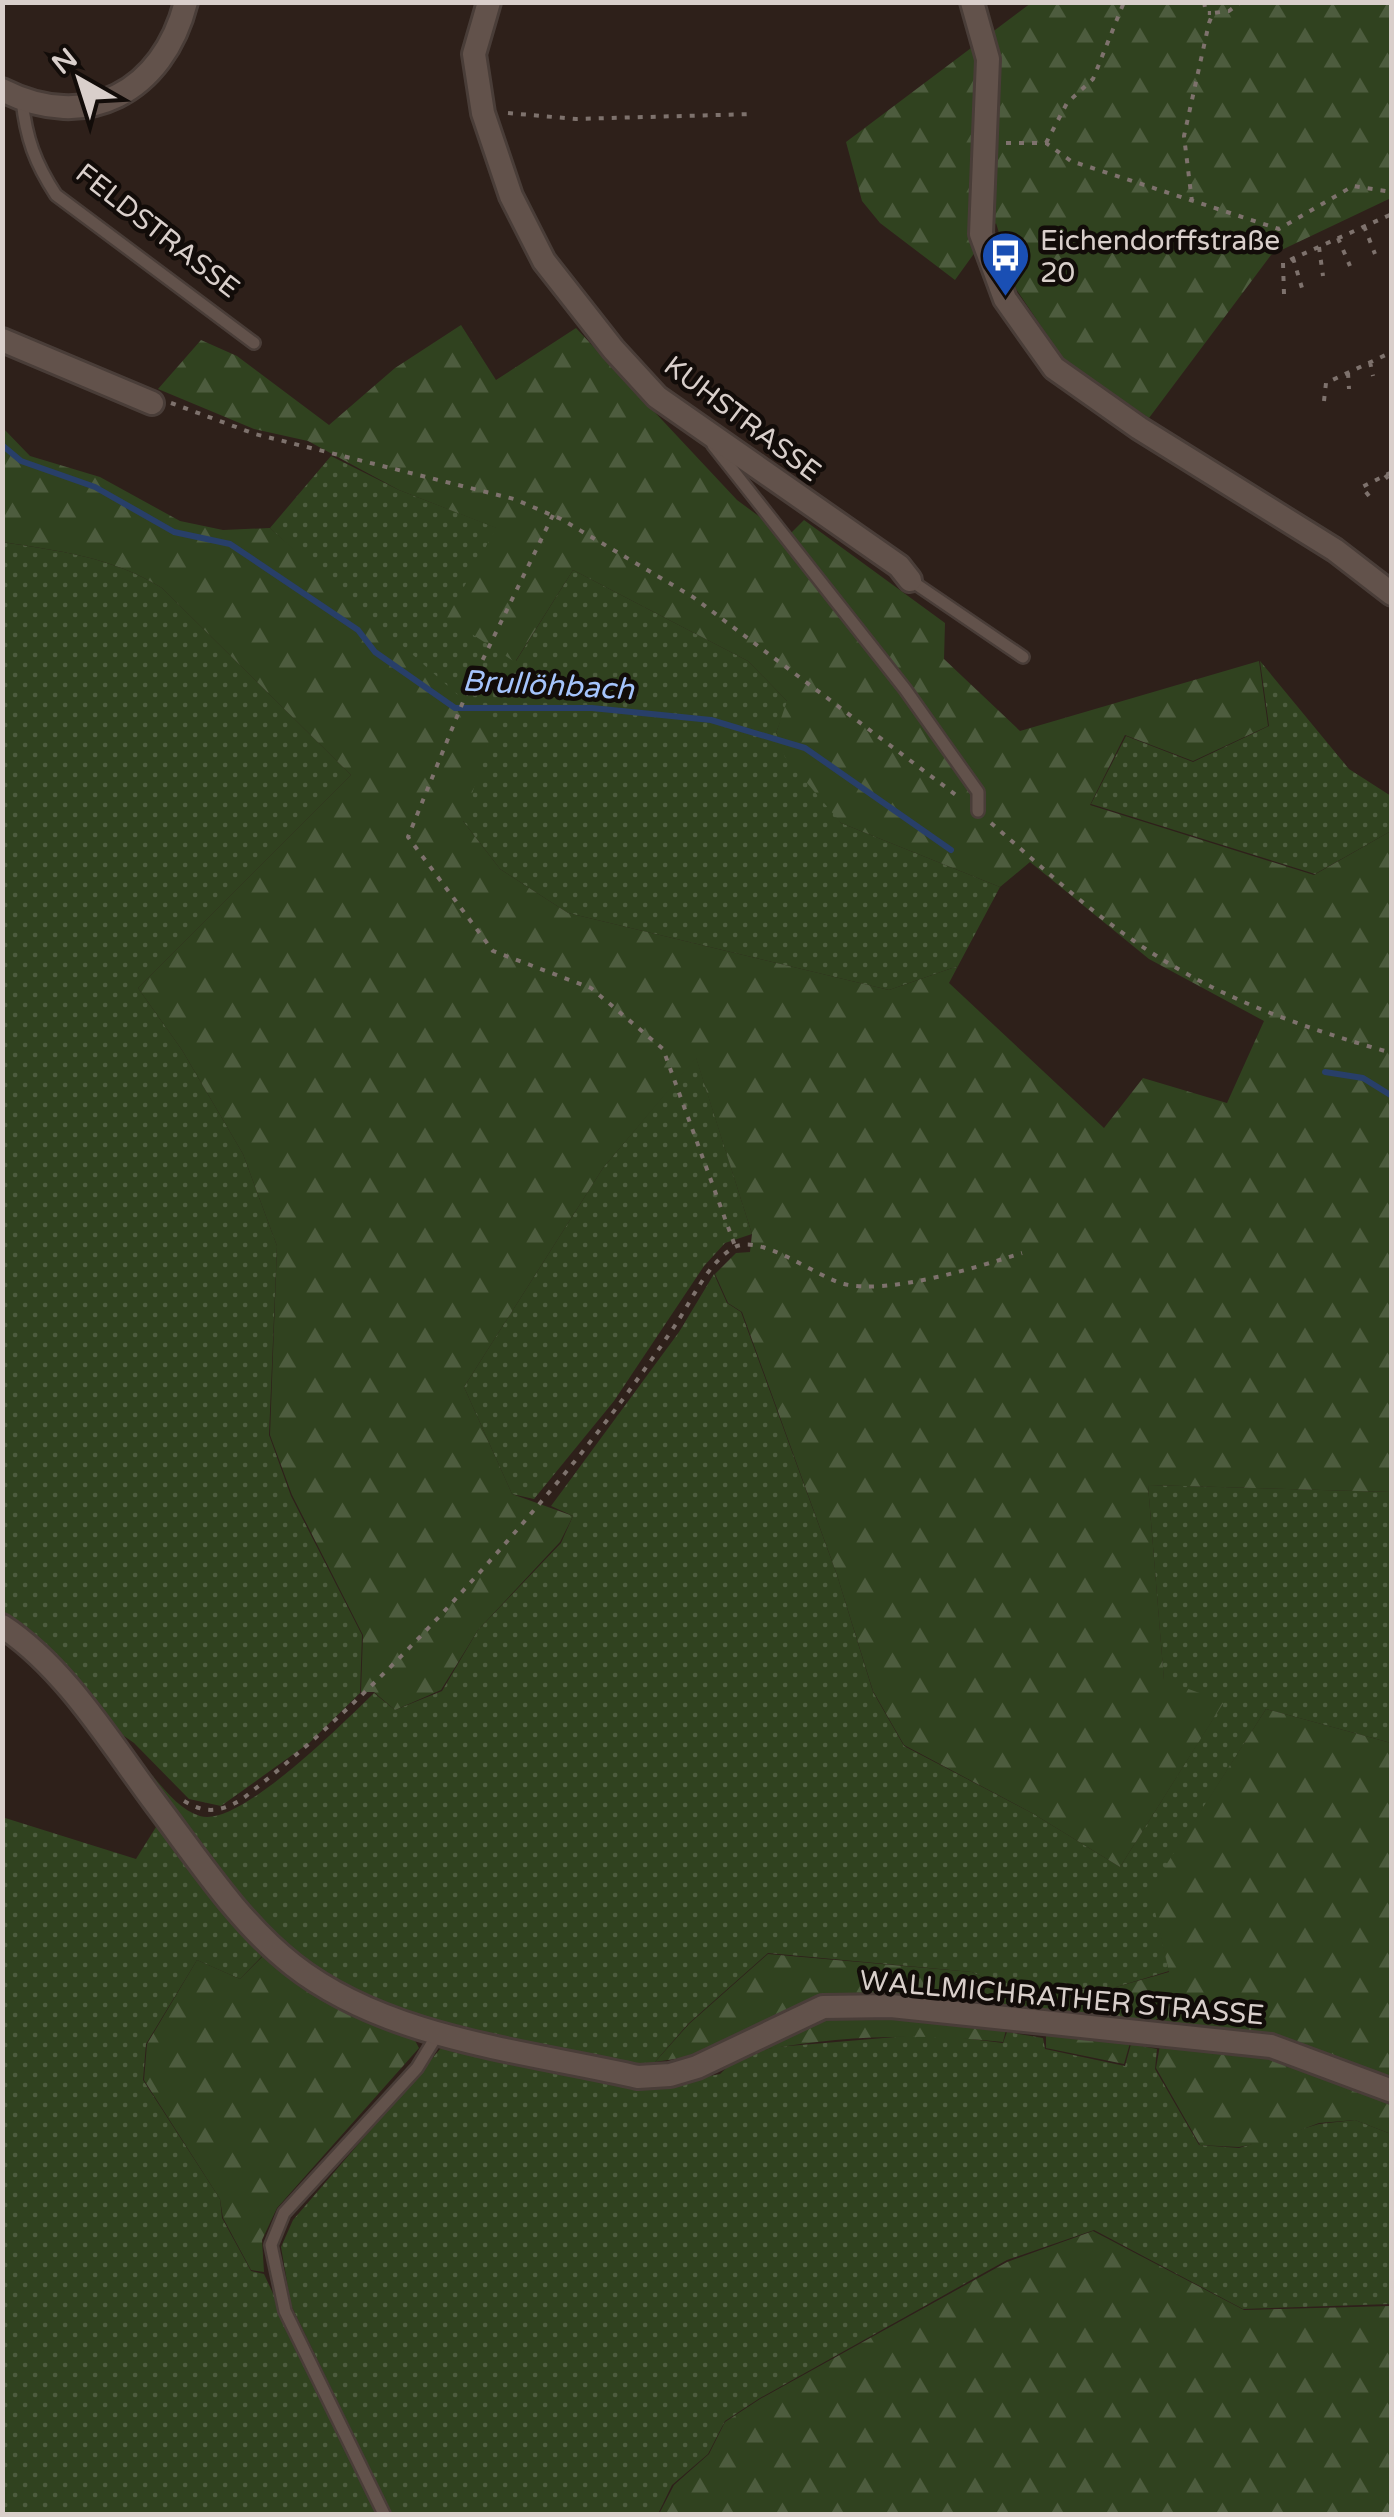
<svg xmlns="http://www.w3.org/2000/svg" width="1394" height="2517" font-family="'Varela Round',sans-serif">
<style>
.grass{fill:url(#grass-dots)}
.forest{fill:url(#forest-firs)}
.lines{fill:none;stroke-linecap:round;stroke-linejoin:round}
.stream{stroke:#283f69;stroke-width:6}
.service-casing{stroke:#493d38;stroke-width:16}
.minor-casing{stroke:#493d38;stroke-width:28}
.path{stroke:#7e726d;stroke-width:4;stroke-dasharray:5 8;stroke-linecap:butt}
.service{stroke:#62524b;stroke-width:11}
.minor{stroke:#62524b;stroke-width:22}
.labels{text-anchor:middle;stroke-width:9;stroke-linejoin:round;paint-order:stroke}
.street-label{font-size:28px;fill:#d9cfcb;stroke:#120c09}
.poi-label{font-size:28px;fill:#d9cfcb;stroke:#120c09;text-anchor:start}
.water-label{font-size:30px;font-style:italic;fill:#a5c4fc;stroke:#120c09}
</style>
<defs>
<pattern id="grass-dots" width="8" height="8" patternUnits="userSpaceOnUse" patternTransform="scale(2.5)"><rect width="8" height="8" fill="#30421f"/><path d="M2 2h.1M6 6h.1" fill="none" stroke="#4d5c3e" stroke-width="1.8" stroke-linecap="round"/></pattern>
<pattern id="forest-firs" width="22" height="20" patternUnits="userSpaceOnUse" patternTransform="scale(2.5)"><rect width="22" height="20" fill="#30421f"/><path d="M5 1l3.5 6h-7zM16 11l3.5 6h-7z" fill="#4d5c3e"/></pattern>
</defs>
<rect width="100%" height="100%" fill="#2e201a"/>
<path class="grass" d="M331,456L399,490L497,528L516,661L573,570L748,661L788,702L776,733L841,823L1000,887L958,966L889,990L568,913L500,869L463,821L349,601L270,528Z
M2,542C60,551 112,557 162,588L351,775L138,988L182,1050L243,1154L277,1246L269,1435L291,1496L362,1635L360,1693L309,1743L221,1806L189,1799L134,1743L107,1724L3,1613Z
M1260,661L1349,769L1391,796V831L1315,874L1091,804L1126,736L1193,762L1269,726Z
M696,1057L752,1234L725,1243L704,1266L614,1401L534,1499L512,1494L464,1387L603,1168Z
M714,1274L727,1303L741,1312L837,1575L873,1692L904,1746L1032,1813L1120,1867L1223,1703L1164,1681L1148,1485L1391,1492V1743L1266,1709L1151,1890L1169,1971L1116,1987L1013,1992L972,1972L768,1953L688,2024L654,2063L637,2065C515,2039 377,2024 280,1939C220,1887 177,1817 133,1753C152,1772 173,1808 200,1816C238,1829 345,1721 374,1693L395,1710L442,1691L478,1630L561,1543L573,1516L551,1506L679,1332Z
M2,1817L136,1859L156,1827L186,1857L263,1955L240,1979L197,1960L146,2044L143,2080L220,2199L222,2218L251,2271L264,2274L376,2514H3Z
M1007,2032L1043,2038L1045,2049L1125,2066L1131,2044L1157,2049L1155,2069L1199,2145L1239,2148L1319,2124L1355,2120L1391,2134V2304L1243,2309L1094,2230L1007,2260L760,2398L725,2421L708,2454L672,2485L658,2514H392L291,2305L281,2247L293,2220L441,2048L450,2042L660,2086L720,2074L740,2055L777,2047L931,2034L1003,2043Z"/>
<path class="forest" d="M1031,3H1391V198L1271,255L1149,418L1064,360L1016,289L996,223L955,280L880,223L862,201L846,142Z
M461,325L496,380L576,328L737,500L787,537L804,520L945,623L944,659L1020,731L1259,661L1268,726L1193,761L1125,735L1090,805L1314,875L1391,831V1492L1148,1485L1164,1680L1224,1702L1120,1867L1032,1813L904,1745L873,1691L837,1575L742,1312L728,1303L715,1274L736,1253L750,1252L752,1234L696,1058L603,1168L464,1387L512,1494L573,1516L560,1542L478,1630L441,1690L395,1710L374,1692H361L363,1635L292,1495L270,1435L277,1246L243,1154L182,1050L138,988L351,775L162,588C112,557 60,551 3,542L2,427L30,456L100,477L180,521L223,530L270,528L494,727L463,821L500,869L568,913L889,990L958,966L949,983L1104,1128L1143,1078L1227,1103L1264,1021L1149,959L1030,862L1000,887L841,823L785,757L776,733L787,701L748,661L573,570L515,662L447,618L496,528L399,490L308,441L254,429L158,389L201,340L237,356L329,425L395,368Z
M1266,1709L1391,1743V2134L1355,2120L1319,2123L1274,2140L1239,2147L1200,2145L1156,2068L1166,2011L1130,2043L1124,2064L1046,2048V2009L1012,2005L1003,2042C916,2032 827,2036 741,2054L736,2036L694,2056L655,2062L689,2024L768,1954L972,1972L1013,1993L1116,1987L1169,1972L1150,1890Z
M263,1956L354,2015L411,2033L419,2048L277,2208L262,2240L264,2272L251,2270L223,2218L220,2199L144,2080L147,2044L197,1960L240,1979Z
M1093,2231L1244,2310L1391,2306V2514H659L674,2485L709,2454L725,2422L760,2399L1007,2262Z"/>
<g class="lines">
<path class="stream" d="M2,445L21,461L95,487L174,532L230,544L358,630L375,652L455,708H592L711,720L805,748L951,850
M1325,1072L1363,1078L1392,1096"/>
<defs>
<path id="service" d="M22,100C26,138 35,163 56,195L254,343
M713,445L905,689L978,792V811
M910,580L1023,657
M384,2514L285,2311L271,2245L284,2213L417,2068L439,2032"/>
<path id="minor" d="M489,2L474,54L483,113L511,196L544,261L613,349L657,397L899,566L910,580
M972,2L988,59L981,234L1005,299L1054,368L1139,428L1335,550L1392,594
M2,90C87,133 163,92 186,2
M2,340L152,403
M2,1626C65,1667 111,1744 156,1804C197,1858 239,1923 293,1965C387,2039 525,2051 638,2077L670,2075L697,2067L823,2007L891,2006L1271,2046L1392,2091"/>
</defs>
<use href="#service" class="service-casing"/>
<use href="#minor" class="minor-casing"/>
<path class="path" d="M1204,2L1206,13H1211
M508,113L576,119L752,114
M1006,143H1046L1071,161L1279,229L1353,186L1392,192
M1046,143L1067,103L1093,79L1124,2
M1192,202L1184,136L1209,23L1213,13L1229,11L1241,2
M1364,226L1375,254
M1338,238L1350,266
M1319,247L1323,276
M1293,258L1302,288
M1284,294L1283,263L1392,214
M1370,362L1373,376
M1348,373L1349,389
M1324,401L1326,383L1392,352
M171,403L255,434L514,499L561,519L693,597L960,798
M1385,475L1392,483
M1369,496L1362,487L1392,472
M553,515L467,692L408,837L493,951L591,988L663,1049L735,1246
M991,823C1043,868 1094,916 1152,953C1226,1001 1307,1029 1392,1053
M184,1801C206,1814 219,1812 241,1800C354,1712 454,1605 546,1496C591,1443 635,1385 674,1327C692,1301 706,1265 733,1248C760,1232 816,1277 844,1284C889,1295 978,1267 1022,1253"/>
<use href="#service" class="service"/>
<use href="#minor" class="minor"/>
</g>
<defs>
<symbol id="bus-pin" viewBox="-11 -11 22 30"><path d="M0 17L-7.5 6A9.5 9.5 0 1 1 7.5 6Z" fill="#1a4fb4" stroke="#120c09"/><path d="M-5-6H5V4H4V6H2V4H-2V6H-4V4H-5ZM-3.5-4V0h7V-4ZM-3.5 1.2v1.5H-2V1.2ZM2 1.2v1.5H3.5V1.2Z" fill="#fff"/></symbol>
</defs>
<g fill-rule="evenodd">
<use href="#bus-pin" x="978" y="228" width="55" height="75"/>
</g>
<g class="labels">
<g class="street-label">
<text transform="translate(158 230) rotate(38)" y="10">FELDSTRASSE</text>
<text transform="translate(743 418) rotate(37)" y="10">KUHSTRASSE</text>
<text transform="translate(1062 1997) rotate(5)" y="10">WALLMICHRATHER STRASSE</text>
</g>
<g class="poi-label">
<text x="1040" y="250">Eichendorffstraße<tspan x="1040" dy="32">20</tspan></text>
</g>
<g class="water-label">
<text transform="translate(548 685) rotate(3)" y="10">Brullöhbach</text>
</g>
</g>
<rect width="1394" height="2517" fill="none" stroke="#d9cfcb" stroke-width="10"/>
<g transform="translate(80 80) rotate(321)" stroke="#120c09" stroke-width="8" paint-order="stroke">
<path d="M0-8L18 38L0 25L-18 38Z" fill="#d9cfcb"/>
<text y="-15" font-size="28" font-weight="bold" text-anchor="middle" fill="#d9cfcb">N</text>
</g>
</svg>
